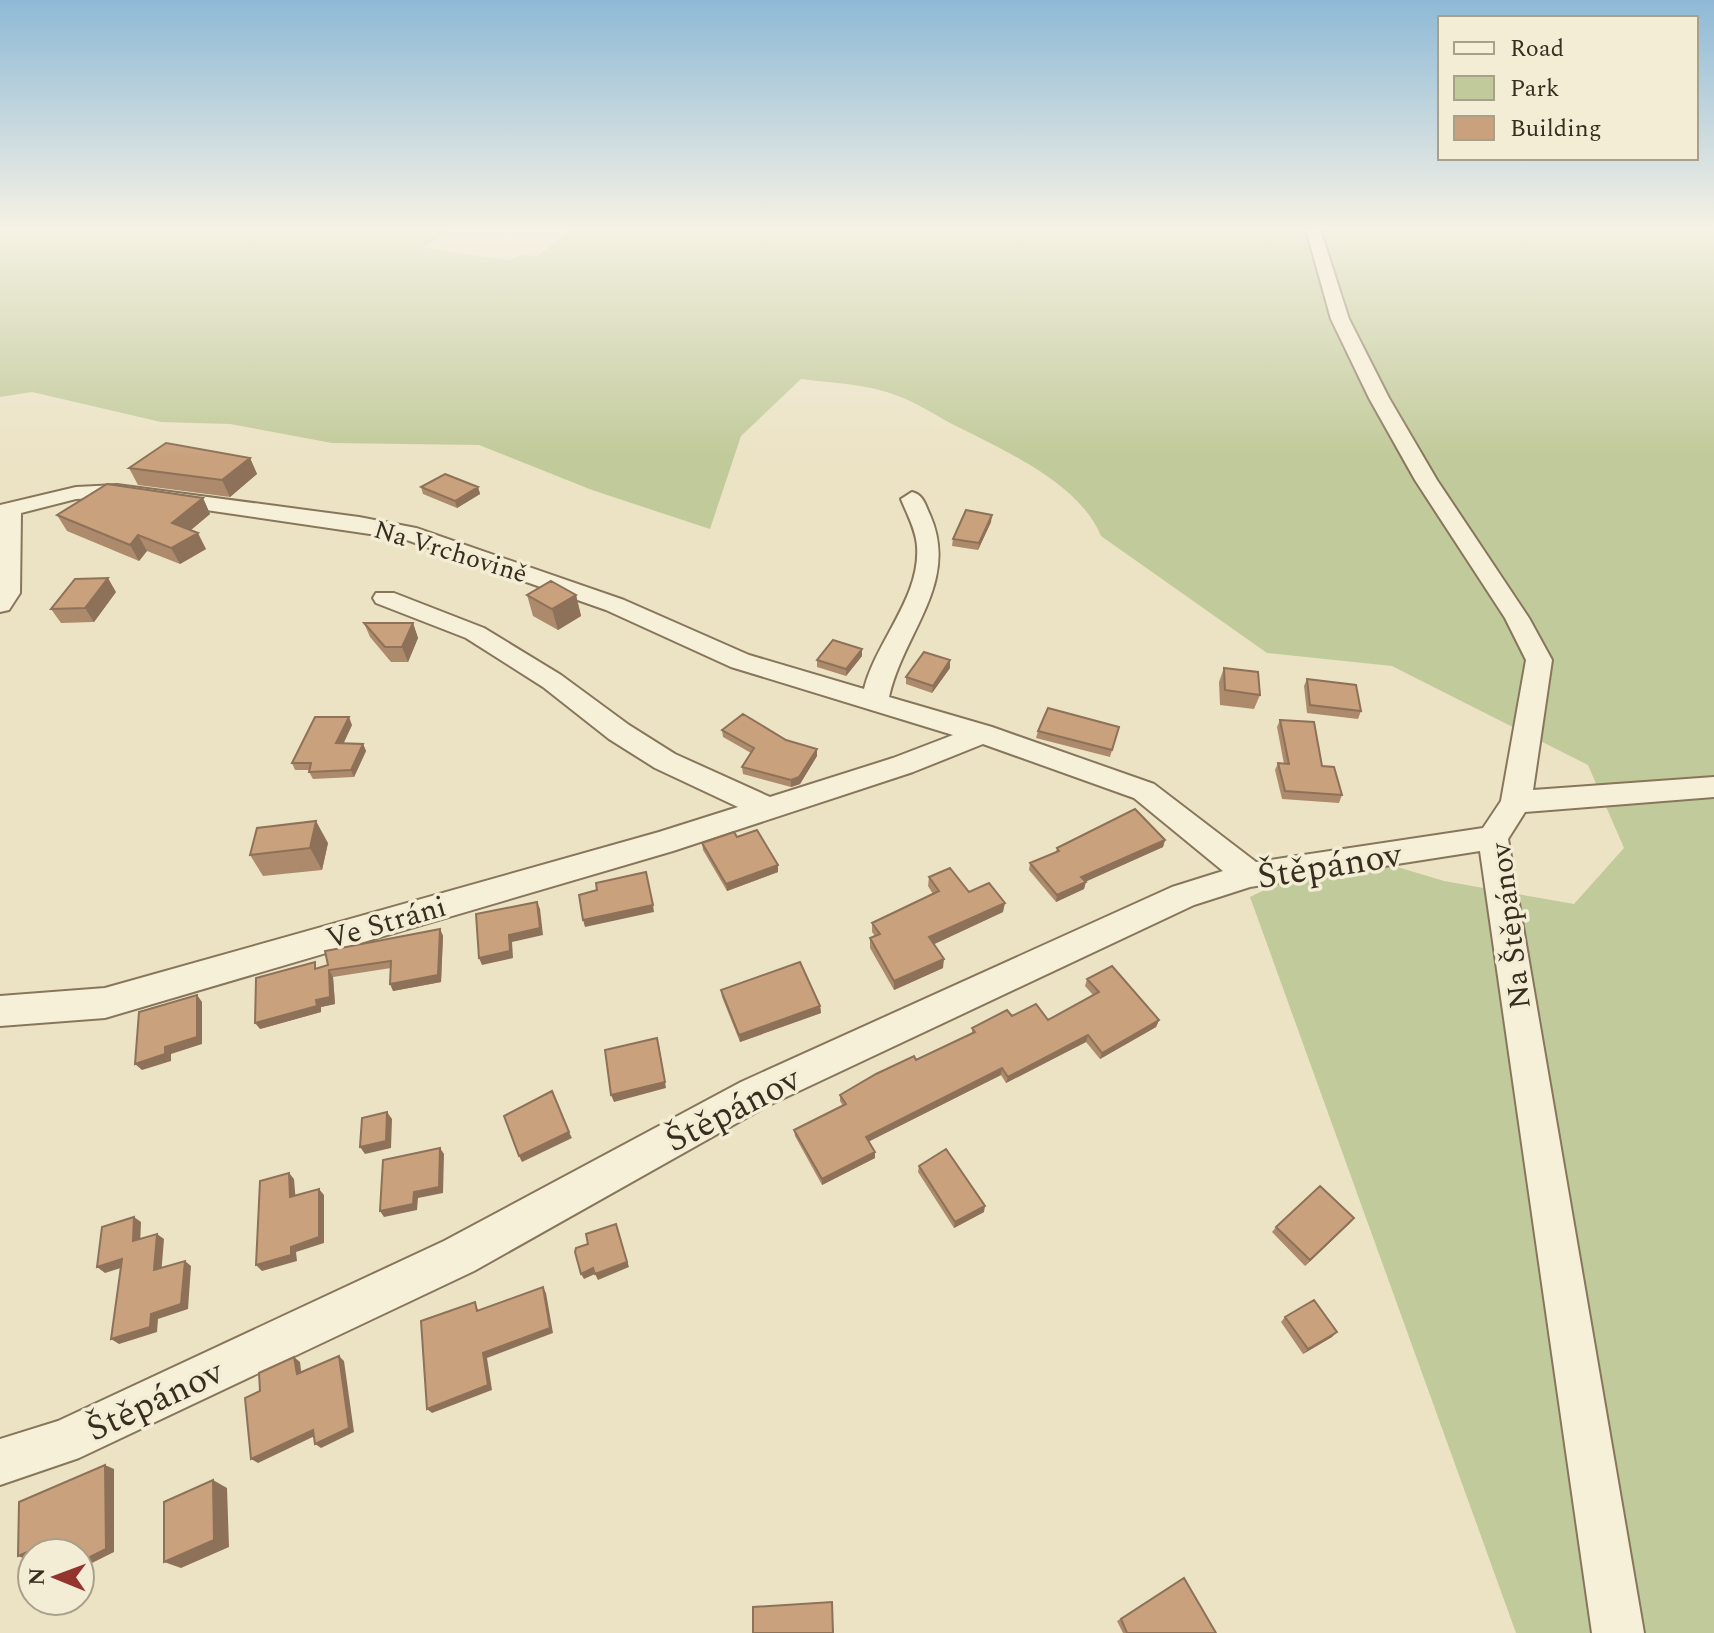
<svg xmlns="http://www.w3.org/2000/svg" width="1714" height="1633" font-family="Spectral,serif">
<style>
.green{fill:#c1ca9a}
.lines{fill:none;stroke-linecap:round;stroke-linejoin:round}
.street-casing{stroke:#87765c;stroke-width:4}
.street{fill:#f7f0d8;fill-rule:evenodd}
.wall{fill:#ad8a6c}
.shaded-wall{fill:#8d7158}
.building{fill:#c9a17d;stroke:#8d7158;stroke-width:2}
.labels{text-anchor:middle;stroke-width:7;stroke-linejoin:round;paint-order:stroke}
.far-street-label{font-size:26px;fill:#382d1f;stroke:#f4edd5}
.street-label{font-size:30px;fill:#382d1f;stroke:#f4edd5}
.near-street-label{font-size:36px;fill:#382d1f;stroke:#f4edd5}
</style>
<rect width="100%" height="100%" fill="#ece3c5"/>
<path class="green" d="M0,229H452L423,248L508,260L522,255L538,256L572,229H1714V1633H1516L1250,897L1344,851L1444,881L1574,904L1624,848L1588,765L1392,666L1267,653L1101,536C1079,482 1001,449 952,424C935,415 917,403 898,396C868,384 833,383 801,379L741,436L710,529L592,490L479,445L332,443L230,424L161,422L32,392L0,397Z"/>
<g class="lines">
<defs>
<path id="street" d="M1306,229H1320L1349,319L1389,398L1437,480L1529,618L1552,660L1533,790L1714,777V797L1525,812L1508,839L1644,1633H1592L1480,851L1250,887L1194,905L767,1106L474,1271L79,1458L0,1485V1439L58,1421L444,1241L741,1082L1172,887L1223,871L1134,798L983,744L913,772L673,851L105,1018L0,1026V996L105,988L659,832L738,807L655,768L609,739L543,687L466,638L376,603L373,598L376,593H394L484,628L561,675L629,725L675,754L770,797L893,758L953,735L731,667L606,610L404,539L117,497L76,499L21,513L20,593L9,610L0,612V505L76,487L117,485L359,517L416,528L624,600L749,655L864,689C876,641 921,597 917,546C916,530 907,514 901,499L912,492C924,495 925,505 930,515C960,583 903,633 889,697L992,727L1154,784L1256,862L1483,828L1501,801L1526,660L1505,618L1415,480L1369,398L1331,319Z"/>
</defs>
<use href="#street" class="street-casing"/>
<use href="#street" class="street"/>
</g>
<path class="wall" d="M250,458L257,474L230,497L138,485L129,468Z
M421,487H478L480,494L457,508L423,494Z
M203,498L210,514L191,530L206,549L180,564L147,551L139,561L67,531L57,515Z
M991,522L978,550L952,546L953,539Z
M116,592L94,622L61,623L51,609Z
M527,595H576L581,616L558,630L533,616Z
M364,623H413L418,638L408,662H391L370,637Z
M862,649V656L846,676L817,667V660Z
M950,660V668L932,693L906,684V677Z
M1224,668L1260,695L1254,709L1220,705L1219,682Z
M1307,679L1361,711L1358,719L1307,713L1304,686Z
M1280,720L1322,766L1342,795L1339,803L1282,799L1275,770L1278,763L1284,764L1277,727Z
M352,725L343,744H363L366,751L354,777L313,779L309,772L310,770H295L292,763Z
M1119,727L1110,757L1036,738L1038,731Z
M722,730L786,740L817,749V756L800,784L791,787L743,774L742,767L751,753L723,737Z
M1165,840L1163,847L1085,882L1084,889L1056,902L1029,870L1030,863L1056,852L1057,848Z
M328,843L322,870L263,876L250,855Z
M702,843L778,872L727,891L703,850Z
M929,877L969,892L1003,912L934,944L943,968L894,990L870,948V938L875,936L872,932V923L933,894L928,886Z
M440,929L443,936L441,982L393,991L391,968L333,977L335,1004L321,1007V1012L260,1029L319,968Z
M1087,979L1159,1020L1156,1027L1100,1059L1086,1042L1006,1083L1001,1075L869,1141L875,1158L822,1185L795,1136L794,1130L843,1106L840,1101V1095L972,1033V1028L1012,1016L1048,1020L1093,995L1085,986Z
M721,990L820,1006L821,1013L740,1042L722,997Z
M919,1166L984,1212L954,1228L918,1172Z
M1354,1218L1305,1266L1272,1232L1276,1227Z
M1285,1317L1332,1337L1303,1354L1281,1322Z
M1184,1578L1216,1633H1123L1117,1621Z"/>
<path class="shaded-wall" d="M250,458L257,474L230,497L222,480Z
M478,487L480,494L457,508L455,501Z
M203,498L210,514L180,539L172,523Z
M992,515L991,522L978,550L979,543Z
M198,533L206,549L180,564L171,548Z
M138,535L147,551L139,561L130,545Z
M108,578L116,592L94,622L85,608Z
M576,595L581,616L558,630L552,609Z
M413,623L418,638L408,662L402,647Z
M862,649V656L846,676V669Z
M950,660V668L932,693L933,686Z
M349,717L352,725L340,751L336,743Z
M363,744L366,751L354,777L351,770Z
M817,749V756L800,784L791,787V780Z
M316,821L328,843L322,870L310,848Z
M1165,840L1163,847L1080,884L1081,877Z
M778,865V872L727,891L726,884Z
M1086,882L1084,889L1056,902L1057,895Z
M537,902L540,909L543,935L512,942L513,958L482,965L479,958L509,935Z
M1005,903L1003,912L928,947L929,937Z
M653,905L654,912L585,927L583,920Z
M440,929L443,936L441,982L393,991L390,984Z
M944,959L943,968L894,990V981Z
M329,970L333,977L335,1004L321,1007V1012L260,1029L255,1023L316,1000Z
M197,995L202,1002V1044L171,1054V1061L142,1070L135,1064L165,1047Z
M820,1006L821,1013L740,1042L739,1035Z
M1159,1020L1156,1027L1100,1059L1102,1053Z
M1088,1035L1086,1042L1006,1083L1008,1077Z
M659,1045L666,1088L614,1102L611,1095Z
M1002,1068L1001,1075L866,1143V1137Z
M387,1112L392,1119L391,1148L365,1154L360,1147Z
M569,1132L572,1138L522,1162L519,1156Z
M440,1148L444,1154L443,1193L418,1198L417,1210L384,1217L380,1211Z
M875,1152V1158L822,1185V1179Z
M289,1173L294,1179L296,1203L290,1197Z
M319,1189L324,1195V1243L296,1252L297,1261L262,1271L256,1265L291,1247Z
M985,1206L984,1212L954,1228L955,1222Z
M134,1217L141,1222L140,1247L133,1241Z
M1354,1218L1349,1224L1305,1266L1310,1260Z
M616,1224L629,1267L598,1280L595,1274L584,1279L581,1274Z
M157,1234L164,1239L161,1276L154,1270Z
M122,1259L130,1265L105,1273L97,1267Z
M185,1261L191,1266L188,1309L158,1319L157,1332L119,1344L111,1339L151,1314Z
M543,1287L546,1293L553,1333L487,1358L492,1390L432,1413L427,1409L483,1353Z
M1337,1332L1332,1337L1303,1354L1308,1349Z
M339,1356L344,1361L354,1432L321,1448L315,1444Z
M294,1357L300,1362L302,1379L297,1374Z
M313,1430L319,1434L258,1463L251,1459Z
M105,1465L114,1469V1552L80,1569V1562Z
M213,1480L227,1488L229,1547L181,1568L164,1562Z
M37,1548L42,1553H32V1558L28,1560L18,1556Z"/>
<path class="building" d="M166,443L250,458L222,480L129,468Z
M445,474L478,487L455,501L421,487Z
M107,484L203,498L172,523L198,533L171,548L138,535L130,545L57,515Z
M966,510L992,515L979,543L953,539Z
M108,578L85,608L51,609L75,579Z
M551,581L576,595L552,609L527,595Z
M364,623H413L402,647H385Z
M833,640L862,649L846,669L817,660Z
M924,652L950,660L933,686L906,677Z
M1224,668L1258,672L1260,695L1225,690Z
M1307,679L1356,685L1361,711L1310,705Z
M1048,708L1119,727L1112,750L1038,731Z
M743,714L786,740L817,749L799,777L791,780L742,767L754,748L722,730Z
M315,717H349L336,743L363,744L351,770L309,772L311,763H292Z
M1280,720L1314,722L1322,766L1334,767L1342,795L1285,791L1278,763L1289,764Z
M1135,809L1165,840L1081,877L1086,882L1057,895L1030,863L1059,851L1057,848Z
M316,821L310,848L250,855L257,828Z
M757,830L778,865L726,884L702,843L734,832L737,837Z
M950,868L969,892L989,883L1005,903L929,937L944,959L894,981L870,938L880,934L872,923L939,891L929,877Z
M646,872L653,905L583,920L579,895L597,890L596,883Z
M537,902L540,928L509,935L510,951L479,958L476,914Z
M440,929L438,975L390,984L391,961L329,970L330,997L316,1000L317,1006L255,1023L256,978L315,962V969L328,965L325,951Z
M800,962L820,1006L739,1035L721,990Z
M1112,966L1159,1020L1102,1053L1088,1035L1008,1077L1002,1068L866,1137L875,1152L822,1179L794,1130L846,1104L840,1095L876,1074L914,1056L916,1060L975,1032L972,1028L1007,1010L1012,1016L1036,1004L1048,1020L1099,992L1087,979Z
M197,995V1037L165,1047V1054L135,1064L139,1012Z
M657,1038L665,1082L611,1095L605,1050Z
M552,1091L569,1132L519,1156L504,1116Z
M387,1112L386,1141L360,1147L362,1118Z
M440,1148L439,1187L414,1192L413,1204L380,1211L383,1160Z
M946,1149L985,1206L955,1222L919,1166Z
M289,1173L290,1197L319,1189V1237L291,1247V1255L256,1265L260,1181Z
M1320,1186L1354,1218L1310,1260L1276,1227Z
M134,1217L133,1241L157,1234L154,1270L185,1261L181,1304L151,1314L150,1327L111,1339L122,1259L97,1267L102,1227Z
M616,1224L627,1262L595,1274L593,1268L581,1274L575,1252L576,1248L588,1244L586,1234Z
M543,1287L550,1328L483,1353L488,1385L427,1409L421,1321L475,1302L477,1311Z
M1314,1300L1337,1332L1308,1349L1285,1317Z
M339,1356L349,1428L315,1444L313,1430L251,1459L245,1398L260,1391L259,1373L294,1357L297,1374Z
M105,1465L106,1549L80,1562V1553H37V1548L18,1556L19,1502Z
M213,1480L214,1540L164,1562V1502Z
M1184,1578L1216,1633H1127L1121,1619Z
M832,1602L833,1633H753V1607Z"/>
<linearGradient id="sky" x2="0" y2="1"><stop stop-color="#8eb9d6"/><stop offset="0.5" stop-color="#f6f2e5"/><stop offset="1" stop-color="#f6f2e5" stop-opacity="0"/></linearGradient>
<rect width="1714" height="457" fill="url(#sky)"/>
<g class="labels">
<g class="far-street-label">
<text transform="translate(451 551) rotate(17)" y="9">Na Vrchovině</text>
</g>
<g class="street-label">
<text transform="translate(386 922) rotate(-16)" y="10">Ve Stráni</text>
<text transform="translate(1510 926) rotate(-97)" y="10">Na Štěpánov</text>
</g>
<g class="near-street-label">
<text transform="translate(1329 864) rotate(-9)" y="13">Štěpánov</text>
<text transform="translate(732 1108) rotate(-27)" y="13">Štěpánov</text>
<text transform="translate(154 1399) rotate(-25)" y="13">Štěpánov</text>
</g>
</g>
<rect x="1438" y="16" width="260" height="144" fill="#f4edd5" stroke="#a9a08c" stroke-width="2"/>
<rect x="1454" y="42" width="40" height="12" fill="#f7f0d8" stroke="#a9a08c" stroke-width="2"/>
<text x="1510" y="56" font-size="24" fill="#382d1f">Road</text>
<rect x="1454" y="76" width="40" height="24" fill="#c1ca9a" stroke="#a9a08c" stroke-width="2"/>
<text x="1510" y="96" font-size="24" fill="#382d1f">Park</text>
<rect x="1454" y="116" width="40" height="24" fill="#c9a17d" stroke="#a9a08c" stroke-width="2"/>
<text x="1510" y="136" font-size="24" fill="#382d1f">Building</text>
<g transform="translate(56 1577) rotate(271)"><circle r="38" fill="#f4edd5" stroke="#a9a08c" stroke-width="2"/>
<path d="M0-6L14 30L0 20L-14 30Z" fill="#93342f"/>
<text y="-12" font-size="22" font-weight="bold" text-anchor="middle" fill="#382d1f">N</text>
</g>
</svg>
